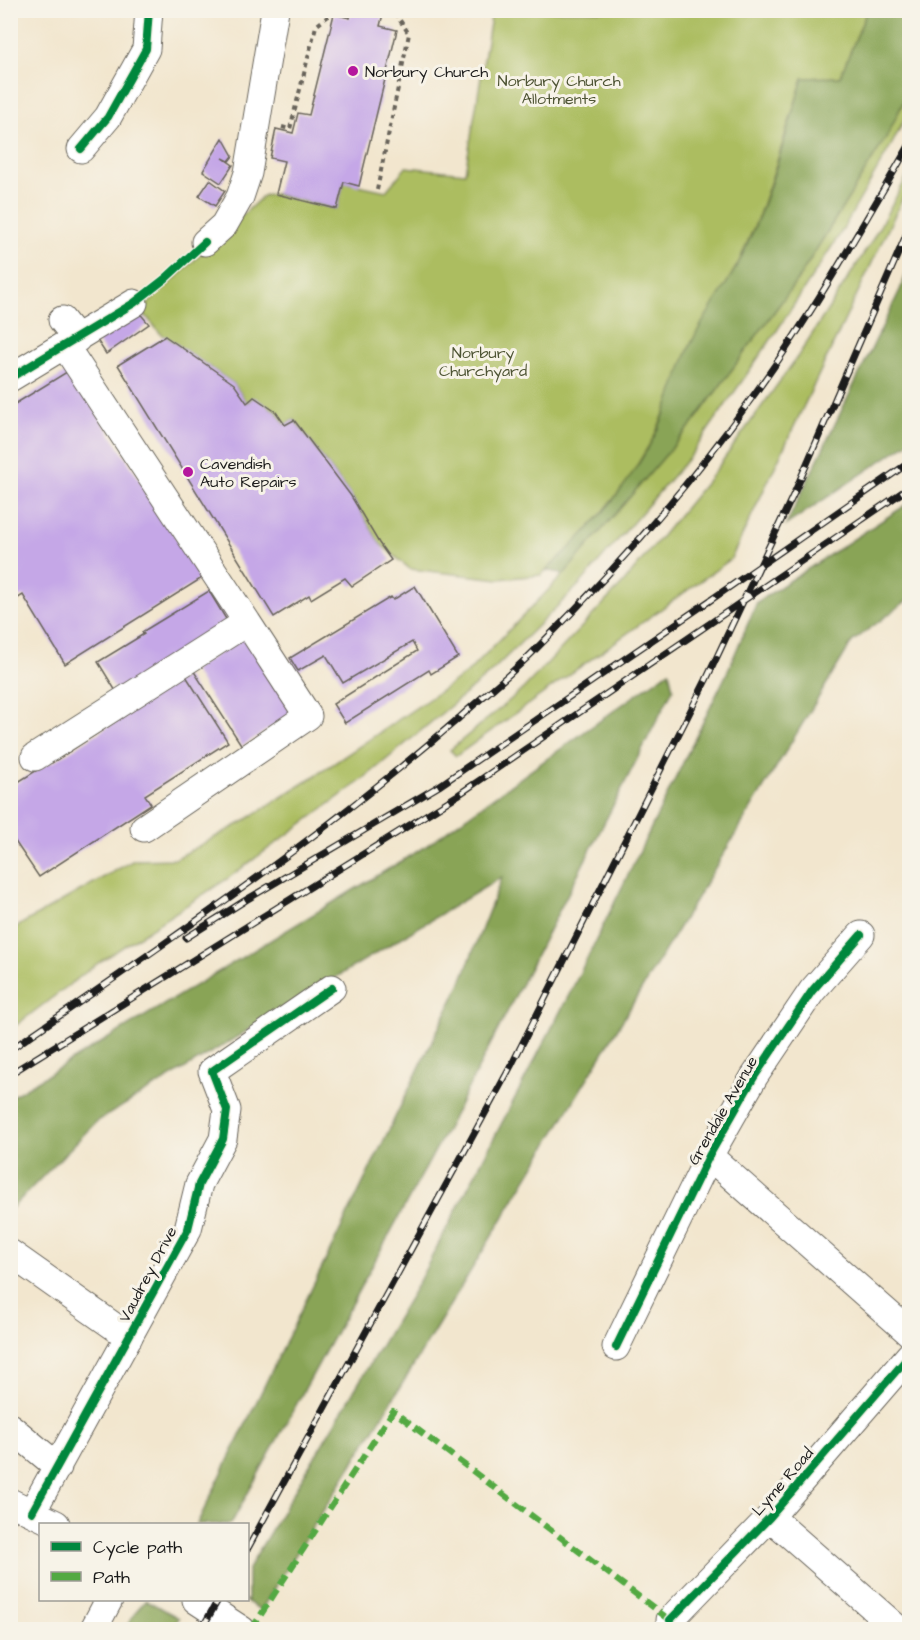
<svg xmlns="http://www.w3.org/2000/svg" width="920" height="1640" font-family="'Architects Daughter',sans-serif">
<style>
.green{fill:#acbd60;stroke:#646c3e;stroke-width:1.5}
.forest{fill:#89a456;stroke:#526039;stroke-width:1.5}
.building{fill:#c5a7e7}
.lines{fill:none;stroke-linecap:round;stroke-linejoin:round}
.minor-casing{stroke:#67635a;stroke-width:29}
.path{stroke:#67635a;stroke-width:4;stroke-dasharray:4.5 4.5;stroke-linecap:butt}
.minor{stroke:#fff;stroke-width:27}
.rail-casing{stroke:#1c1c1c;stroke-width:7}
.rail{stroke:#f7f3e8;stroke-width:4.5;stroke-dasharray:14;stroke-linecap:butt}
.quiet{stroke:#52a943;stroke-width:6;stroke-dasharray:12 6;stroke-linecap:butt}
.cycleway-casing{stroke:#f7f3e8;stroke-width:11}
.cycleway{stroke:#00873e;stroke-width:8}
.poi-dot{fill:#b5179e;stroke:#f7f3e8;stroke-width:2}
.labels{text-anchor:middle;stroke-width:6;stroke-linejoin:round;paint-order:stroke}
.poi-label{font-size:16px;fill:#1c1c1c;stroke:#f7f3e8;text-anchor:start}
.park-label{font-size:16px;fill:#4e5434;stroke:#f7f3e8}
.street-label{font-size:16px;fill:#1c1c1c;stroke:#f7f3e8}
</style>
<rect width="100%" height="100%" fill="#f7f3e8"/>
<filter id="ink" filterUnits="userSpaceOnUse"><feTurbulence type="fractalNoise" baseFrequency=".0167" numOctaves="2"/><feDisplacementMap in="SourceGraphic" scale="12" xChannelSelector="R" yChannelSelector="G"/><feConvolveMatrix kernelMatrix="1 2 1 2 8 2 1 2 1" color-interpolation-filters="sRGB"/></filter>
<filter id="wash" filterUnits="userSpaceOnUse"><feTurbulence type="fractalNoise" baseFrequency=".008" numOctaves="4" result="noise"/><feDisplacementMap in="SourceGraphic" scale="24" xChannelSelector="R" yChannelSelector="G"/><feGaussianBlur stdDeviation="1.35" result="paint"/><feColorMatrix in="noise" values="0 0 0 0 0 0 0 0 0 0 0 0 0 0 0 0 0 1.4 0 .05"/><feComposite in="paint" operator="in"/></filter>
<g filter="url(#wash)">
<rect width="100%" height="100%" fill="#f2e6ce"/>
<path class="green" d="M492,11H867L840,77L803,78L774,171L759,215L739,262L689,348L672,395L654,437L627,482L603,512L574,545L541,575L499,579L410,569L379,543L351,496L294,420L285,425L276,412L254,398L247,403L234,384L160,333L141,310L263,196L276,194L337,209L344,182L386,191L406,167L465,173Z
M909,90V110L893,142L840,234L776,332L691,455L581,583L490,673L362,780L227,879L98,963L11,1029V930L134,860L175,859L241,823L330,766L467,673L564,574L693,423L798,279L887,136Z
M909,173V185L731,559L456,756L450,750L522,690L623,583L713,474L798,356L870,244Z"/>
<path class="forest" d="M867,11H909V90L887,136L798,279L693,423L564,574L546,570C589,532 627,489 654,437C669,409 676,378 689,348C702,318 724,291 739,262C768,204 784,139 803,78L840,77Z
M909,267V442L786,525L900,290Z
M909,503V599L852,642L390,1404L261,1610L244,1600H248V1569L417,1285L572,989L726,675L757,602Z
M669,671L673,689L447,1129L231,1524H197L461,982L502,877L96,1122L11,1209V1097L423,848Z
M146,1600L179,1618L172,1629H125L137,1610Z"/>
<g id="blocks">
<path class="building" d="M352,10H384L380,26L397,30L359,186L344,182L337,209L276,194L284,161L270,158L276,129L293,133L298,113L309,115L334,14L350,18Z
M223,138L233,156L229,161L223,158L233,165L221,183L203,171Z
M210,180L225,191L215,206L199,196Z
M137,310L149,324L106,354L93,334Z
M165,336L234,384L247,403L254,397L276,412L285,425L294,420L351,496L379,543L391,560L352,586L345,578L311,599L309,595L274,617L118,365Z
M70,370L202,578L65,664L23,595L10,603V407Z
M415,586L458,657L431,674L429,670L345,723L333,704L417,651L412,642L343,683L326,655L298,671L290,658L391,597L393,600Z
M209,591L229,624L117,693L98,662L144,634L142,632Z
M246,636L295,712L242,746L193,670Z
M186,676L228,742L145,795L151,804L39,877L10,834V787L50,762L52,763Z"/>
</g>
</g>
<g filter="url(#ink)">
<use href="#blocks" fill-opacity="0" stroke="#67635a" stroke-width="1.5"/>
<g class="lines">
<defs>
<path id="minor" d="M81,149L108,117L146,49L149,10
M205,242L224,225L240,197L248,173L275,10
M62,320L77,339
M10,378L134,303
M35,757L247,622L65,346
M144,828L308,716L247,622
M709,1156L910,1333
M10,1253L129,1337
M616,1347L709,1156L754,1077L812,991L861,935
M10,1427L58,1467
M10,1502L56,1524
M32,1512L188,1229L199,1184L223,1139L227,1110L212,1071L332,988
M770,1517L899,1630
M196,1600L242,1630
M670,1620L770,1517L910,1355
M93,1630L109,1600"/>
</defs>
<use href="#minor" class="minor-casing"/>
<path class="path" d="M282,127L290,129L316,26L336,10
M377,190L409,34L393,10"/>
<use href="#minor" class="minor"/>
<defs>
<path id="rail" d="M186,938L246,900L439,786L715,597L910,462
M10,1050C164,944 319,840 459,718C483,696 509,676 532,653C613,573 690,485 756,392C813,313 861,228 910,144
M10,1074L458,795L910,487
M248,1548L512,1064L706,680L796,489L910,226
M201,1630L218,1600"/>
</defs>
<use href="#rail" class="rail-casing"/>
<use href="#rail" class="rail"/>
<path class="quiet" d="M251,1630L393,1411L670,1620"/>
<defs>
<path id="cycleway" d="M81,149L108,117L146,49L149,10
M10,378L134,303L166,278L205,242
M616,1347L709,1156L754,1077L812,991L861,935
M32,1512L188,1229L199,1184L223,1139L227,1110L212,1071L332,988
M670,1620L770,1517L910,1355"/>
</defs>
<use href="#cycleway" class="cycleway-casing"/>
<use href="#cycleway" class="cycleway"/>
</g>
</g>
<g class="poi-dot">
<circle cx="353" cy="71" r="6"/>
<circle cx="188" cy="472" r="6"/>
</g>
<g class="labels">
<g class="poi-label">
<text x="365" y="77">Norbury Church</text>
<text x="200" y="469">Cavendish<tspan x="200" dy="18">Auto Repairs</tspan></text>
</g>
<g class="park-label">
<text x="559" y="86">Norbury Church<tspan x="559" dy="18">Allotments</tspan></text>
<text x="483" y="358">Norbury<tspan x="483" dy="18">Churchyard</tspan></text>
</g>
<g class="street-label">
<text transform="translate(722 1110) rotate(-60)" y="6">Grendale Avenue</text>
<text transform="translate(147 1274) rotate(-62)" y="6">Vaudrey Drive</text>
<text transform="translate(782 1481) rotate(-49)" y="6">Lyme Road</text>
</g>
</g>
<rect width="920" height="1640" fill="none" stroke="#f7f3e8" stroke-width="36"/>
<rect x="39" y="1523" width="210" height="78" fill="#f7f3e8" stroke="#9f9d96" stroke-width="1.5"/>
<rect x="51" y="1542" width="30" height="9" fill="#00873e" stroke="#9f9d96" stroke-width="1.5"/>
<text x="93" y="1553" font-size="18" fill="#1c1c1c">Cycle path</text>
<rect x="51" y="1572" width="30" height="9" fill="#52a943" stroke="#9f9d96" stroke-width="1.5"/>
<text x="93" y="1583" font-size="18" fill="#1c1c1c">Path</text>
</svg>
